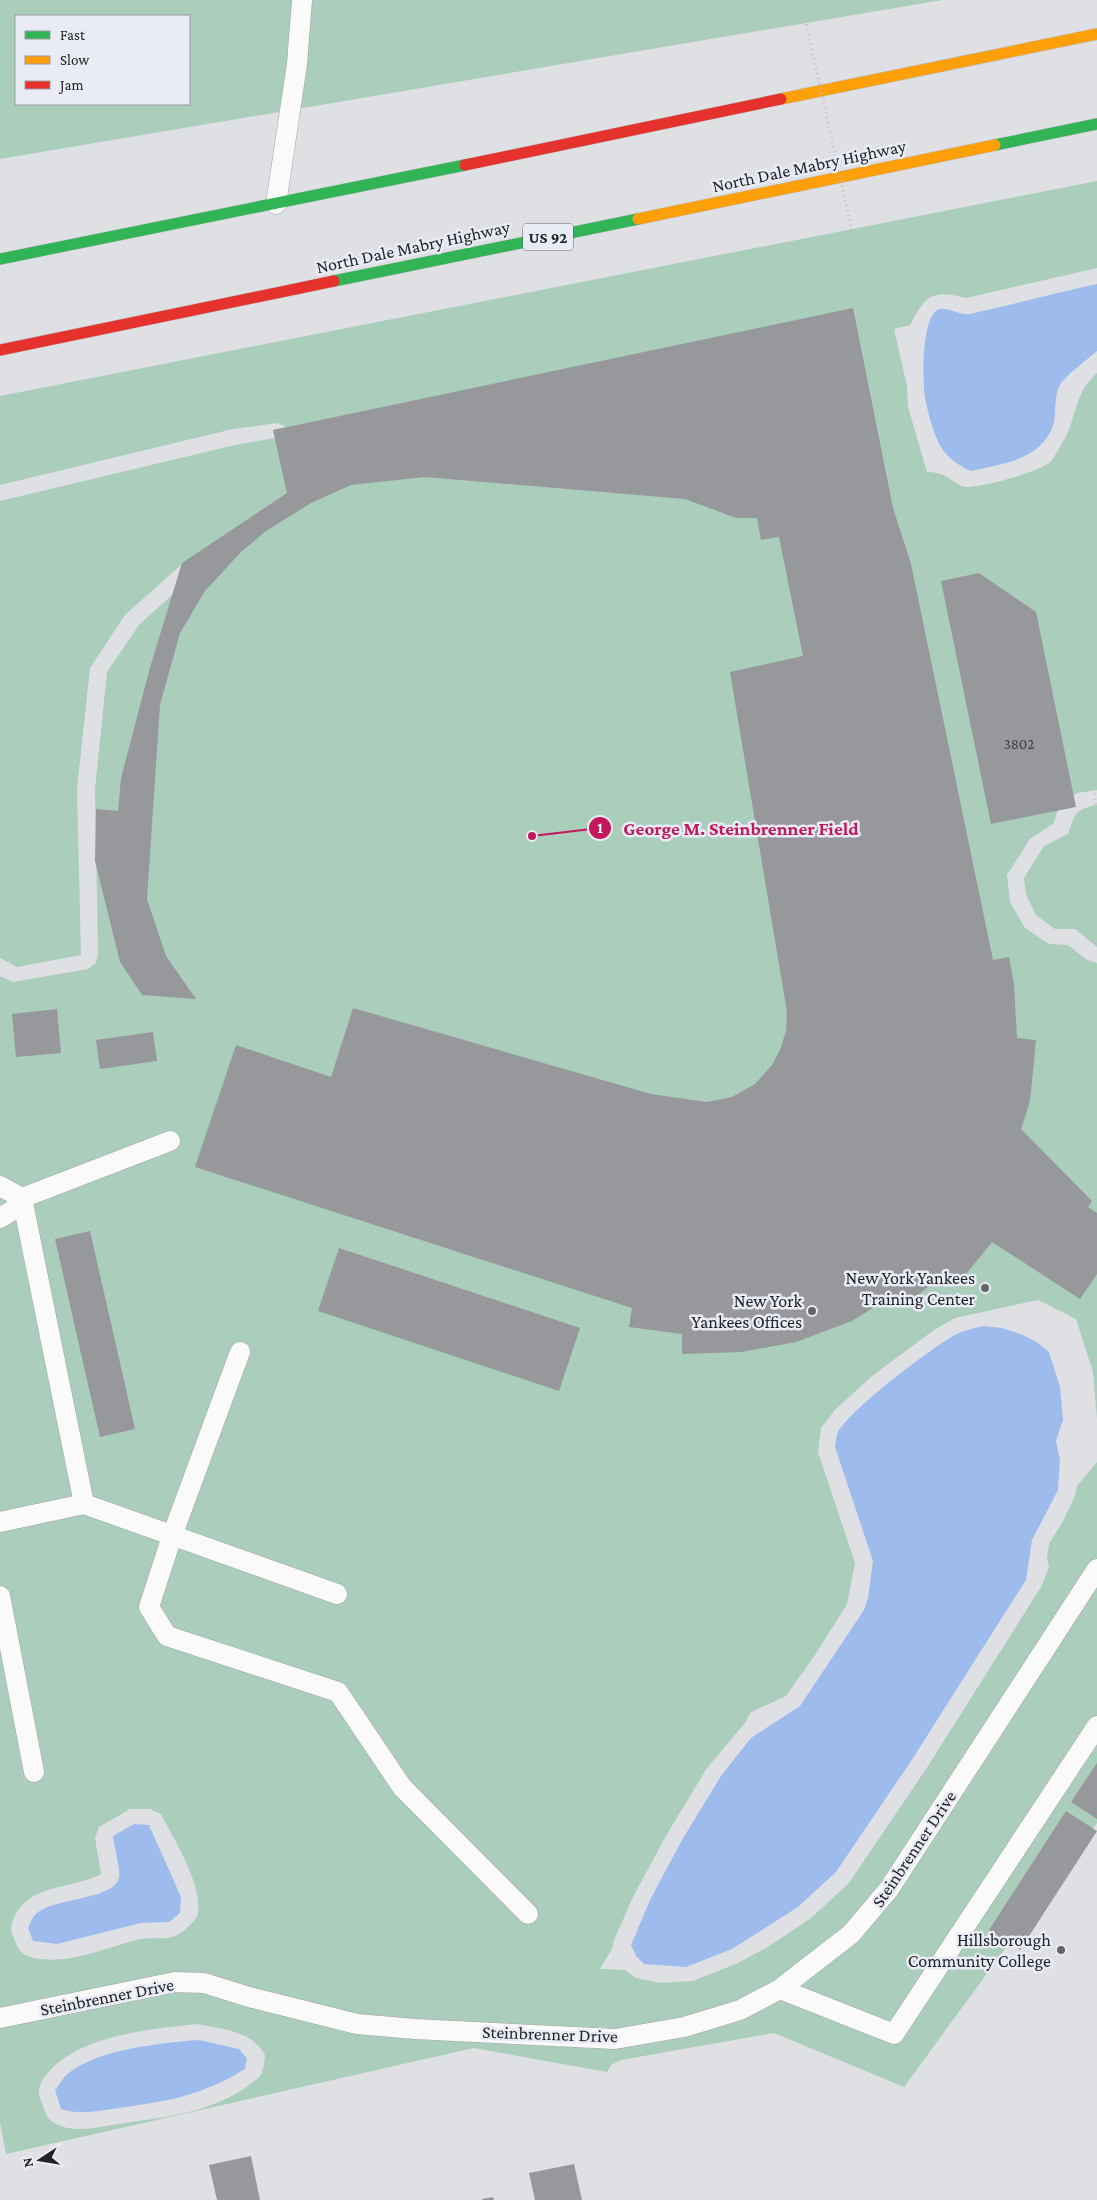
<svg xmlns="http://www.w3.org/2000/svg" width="1097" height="2200" font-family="'Crimson Pro',serif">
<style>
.green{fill:#aacdbc;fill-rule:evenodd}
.water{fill:#9ebbed}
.building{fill:#96989b}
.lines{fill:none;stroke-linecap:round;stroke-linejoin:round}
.lane-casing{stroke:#a2a4a7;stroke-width:21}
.fast-casing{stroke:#babbbe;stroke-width:12}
.slow-casing{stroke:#babbbe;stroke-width:12}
.jam-casing{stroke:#babbbe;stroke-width:12}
.path{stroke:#bec0c1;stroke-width:3;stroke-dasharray:1 4;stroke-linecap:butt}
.lane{stroke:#fafafb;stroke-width:20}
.fast{stroke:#30b455;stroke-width:11}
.slow{stroke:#ff9f0a;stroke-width:11}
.jam{stroke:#e5322d;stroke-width:11}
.path-bridge{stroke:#bec0c1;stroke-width:3;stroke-dasharray:1 4;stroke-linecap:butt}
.poi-dot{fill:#646568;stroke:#e9ecf4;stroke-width:2}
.labels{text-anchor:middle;stroke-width:5;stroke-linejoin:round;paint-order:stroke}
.number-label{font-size:15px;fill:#3f4043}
.shield{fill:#e9ecf4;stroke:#5e5f64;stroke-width:1}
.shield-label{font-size:16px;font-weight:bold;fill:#222326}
.street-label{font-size:18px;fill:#222326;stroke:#e9ecf4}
.poi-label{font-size:18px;fill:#222326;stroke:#e9ecf4;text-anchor:end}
.leader{fill:none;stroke:#c2185b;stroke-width:2}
.callout-dot{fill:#c2185b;stroke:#e9ecf4;stroke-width:2}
.mark-label{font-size:15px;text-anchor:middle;font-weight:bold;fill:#fff}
.callout-label{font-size:19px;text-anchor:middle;font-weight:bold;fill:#c2185b;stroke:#e9ecf4;stroke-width:5;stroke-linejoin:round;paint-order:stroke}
</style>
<rect width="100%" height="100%" fill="#dee0e4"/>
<path class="green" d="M0,0H942L0,159ZM16,16H189V104H16Z
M1097,181V268L966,298C932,289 926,295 910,325L894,329L907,386L908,407L927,472C949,471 953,487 969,487C989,486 1033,473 1049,463C1053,461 1067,435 1069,430C1077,407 1078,390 1097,373V790L1077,793L1064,803L1058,810L1053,824L1030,839L1007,875L1010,902L1025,928L1049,944L1068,945L1087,960L1097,963V1419L1093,1372L1076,1319L1038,1300L955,1318L934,1330L872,1376L835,1410L821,1428L818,1452L855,1563L847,1604L815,1655L786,1696L751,1712L744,1724L707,1768L667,1834L634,1895L614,1940L613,1947L600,1969L625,1970L636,1978L660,1983L693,1981L738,1963L771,1945L811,1918L849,1883L928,1766L1041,1587L1049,1568L1047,1558L1049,1544L1063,1521L1075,1496L1077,1486L1097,1462V1823L904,2087L774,2033L621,2060L611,2065L607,2072L474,2048L6,2154L0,2123V976L13,982L88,969L96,963L98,954L95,789L107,672L139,625L173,594L182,564L125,615L90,668L77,789L81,955L17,967L0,958V501L235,445L275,438L273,430L286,427L278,423L233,429L0,485V396ZM130,1809H150L161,1814C173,1838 206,1890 197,1916C194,1923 182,1933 175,1936C166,1940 151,1937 141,1939C106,1947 66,1967 30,1957C19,1954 16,1944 12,1934C8,1926 17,1910 23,1904C44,1884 77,1887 101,1874L95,1838L99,1827ZM198,2024C224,2030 251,2030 265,2055C264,2063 264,2074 257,2079C219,2112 164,2118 118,2124C98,2127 73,2134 54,2123C45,2118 44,2107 40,2098C37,2087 41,2082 47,2074C78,2035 151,2029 198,2024Z
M1097,805V947L1075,929H1055L1036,915L1026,895L1024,878L1044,846L1068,834C1075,814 1075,809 1097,805Z"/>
<path class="water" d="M1097,284V351C1089,358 1064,377 1060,385C1054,395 1056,411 1054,422C1044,460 1001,464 970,471C959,465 947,458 941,447C934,435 929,416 926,403C922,386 921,320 937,310C945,305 960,316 970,314C1012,305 1055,293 1097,284Z
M983,1326L1002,1328L1023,1335L1038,1343L1049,1352L1060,1387L1063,1420L1056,1441L1060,1460L1058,1490L1032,1540L1026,1580L913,1758L836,1872L798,1907L732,1949L686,1967L644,1964L636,1956L631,1945L650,1900L682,1840L721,1776L751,1738L800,1706L864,1610L868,1598L873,1561L835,1447C836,1442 836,1436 838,1432C852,1408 932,1347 957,1334C965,1330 975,1328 983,1326Z
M134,1824L149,1825L181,1897L180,1913L169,1922L141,1923L57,1944L33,1941L28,1928C30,1924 32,1918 35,1915C52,1897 112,1901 119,1878C121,1871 114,1846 113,1836Z
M199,2040L239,2049L247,2058L245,2069C201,2096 169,2101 118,2108C98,2111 81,2115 61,2109L55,2090C60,2084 64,2076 70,2072C100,2049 162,2043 199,2040Z"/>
<path class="building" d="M853,308L893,508L911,564L993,960L1009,957L1014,984L1017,1038L1036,1040L1030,1101L1021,1129L1092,1201L1088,1207L1097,1213V1274L1080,1299L992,1242L958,1284L945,1272L906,1306L895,1294L852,1321L796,1342L741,1352L682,1354V1334L629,1327L632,1308L195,1167L236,1045L331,1077L353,1008L651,1094L707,1102L732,1097L755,1084L772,1065L780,1050L786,1031L787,1012L730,672L803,656L779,537L761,540L757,518H736L685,499L425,477L351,485L311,503L266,531L241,552L205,591L180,633L160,705L147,899L166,956L196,999L142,995L120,962L95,861L96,809L118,811L121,778L151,664L182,563L287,493L273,430Z
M979,573L1036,612L1076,807L991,824L941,581Z
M57,1009L61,1053L16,1057L12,1014Z
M153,1032L157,1061L100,1069L96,1040Z
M90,1231L135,1429L100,1437L55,1239Z
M339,1248L580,1328L559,1391L318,1311Z
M1097,1763V1819L1071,1802Z
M1066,1811L1097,1831L1020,1950L989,1930Z
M251,2156L260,2200H217L209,2165Z
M574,2164L582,2200H535L529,2173Z
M493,2197L494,2200H482V2199Z"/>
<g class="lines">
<defs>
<path id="lane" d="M276,204L297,64L302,0
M0,1186L22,1198L84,1504L0,1522
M0,1218L13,1210L22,1198L170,1141
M240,1352L172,1536L149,1607L167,1636L338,1692L402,1787L528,1914
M84,1504L337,1594
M0,1596L34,1772
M780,1989L894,2034L1097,1726
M0,2018L175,1982L204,1983L249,1997L357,2024L415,2029L615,2039L684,2027L740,2010L780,1989L851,1934L889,1889L1097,1569"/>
<path id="fast" d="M995,145L1097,124
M0,259L465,165
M334,281L638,219"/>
<path id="slow" d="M781,99L1097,34
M638,219L995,145"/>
<path id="jam" d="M465,165L781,99
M0,350L334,281"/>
</defs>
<use href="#lane" class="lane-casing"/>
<use href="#fast" class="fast-casing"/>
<use href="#slow" class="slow-casing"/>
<use href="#jam" class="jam-casing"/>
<path class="path" d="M866,295L997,933L1097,1001
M916,537L963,546L1006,571L1056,606L1097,809
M182,999L180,1042L231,1060"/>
<use href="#lane" class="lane"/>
<use href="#fast" class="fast"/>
<use href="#slow" class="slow"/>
<use href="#jam" class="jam"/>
<path class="path-bridge" d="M801,0L866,295"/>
</g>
<g class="poi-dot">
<circle cx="985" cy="1288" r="5"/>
<circle cx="812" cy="1311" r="5"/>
<circle cx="1061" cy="1950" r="5"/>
</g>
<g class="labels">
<g class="number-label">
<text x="1019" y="749">3802</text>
</g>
<rect class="shield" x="523" y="223.5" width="50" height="27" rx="4"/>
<g class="shield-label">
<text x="548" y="243">US 92</text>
</g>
<g class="street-label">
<text transform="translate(809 166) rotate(-12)" y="6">North Dale Mabry Highway</text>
<text transform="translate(413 247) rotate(-12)" y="6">North Dale Mabry Highway</text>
<text transform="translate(914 1849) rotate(-56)" y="6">Steinbrenner Drive</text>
<text transform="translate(107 1997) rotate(-11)" y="6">Steinbrenner Drive</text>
<text transform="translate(550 2034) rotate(2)" y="6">Steinbrenner Drive</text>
</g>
<g class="poi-label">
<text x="975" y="1284">New York Yankees<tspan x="975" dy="21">Training Center</tspan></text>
<text x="802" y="1307">New York<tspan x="802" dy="21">Yankees Offices</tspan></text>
<text x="1051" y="1946">Hillsborough<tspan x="1051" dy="21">Community College</tspan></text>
</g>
</g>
<path class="leader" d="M532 836L600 828"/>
<g class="callout-dot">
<circle cx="532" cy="836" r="5"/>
<circle cx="600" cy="828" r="12"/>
</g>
<g class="mark-label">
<text x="600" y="833">1</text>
</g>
<g class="callout-label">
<text x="741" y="835">George M. Steinbrenner Field</text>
</g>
<rect x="15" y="15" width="175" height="90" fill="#e9ecf4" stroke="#999ca2"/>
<rect x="25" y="31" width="25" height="8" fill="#30b455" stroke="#999ca2"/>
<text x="60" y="40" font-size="15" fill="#222326">Fast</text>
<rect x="25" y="56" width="25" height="8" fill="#ff9f0a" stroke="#999ca2"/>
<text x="60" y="65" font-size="15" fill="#222326">Slow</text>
<rect x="25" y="81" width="25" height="8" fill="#e5322d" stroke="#999ca2"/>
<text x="60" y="90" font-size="15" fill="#222326">Jam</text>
<g transform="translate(40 2160) rotate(258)" stroke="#e9ecf4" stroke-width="4" paint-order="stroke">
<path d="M0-4L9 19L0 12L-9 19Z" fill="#222326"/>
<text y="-8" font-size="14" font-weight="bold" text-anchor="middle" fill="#222326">N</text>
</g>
</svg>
